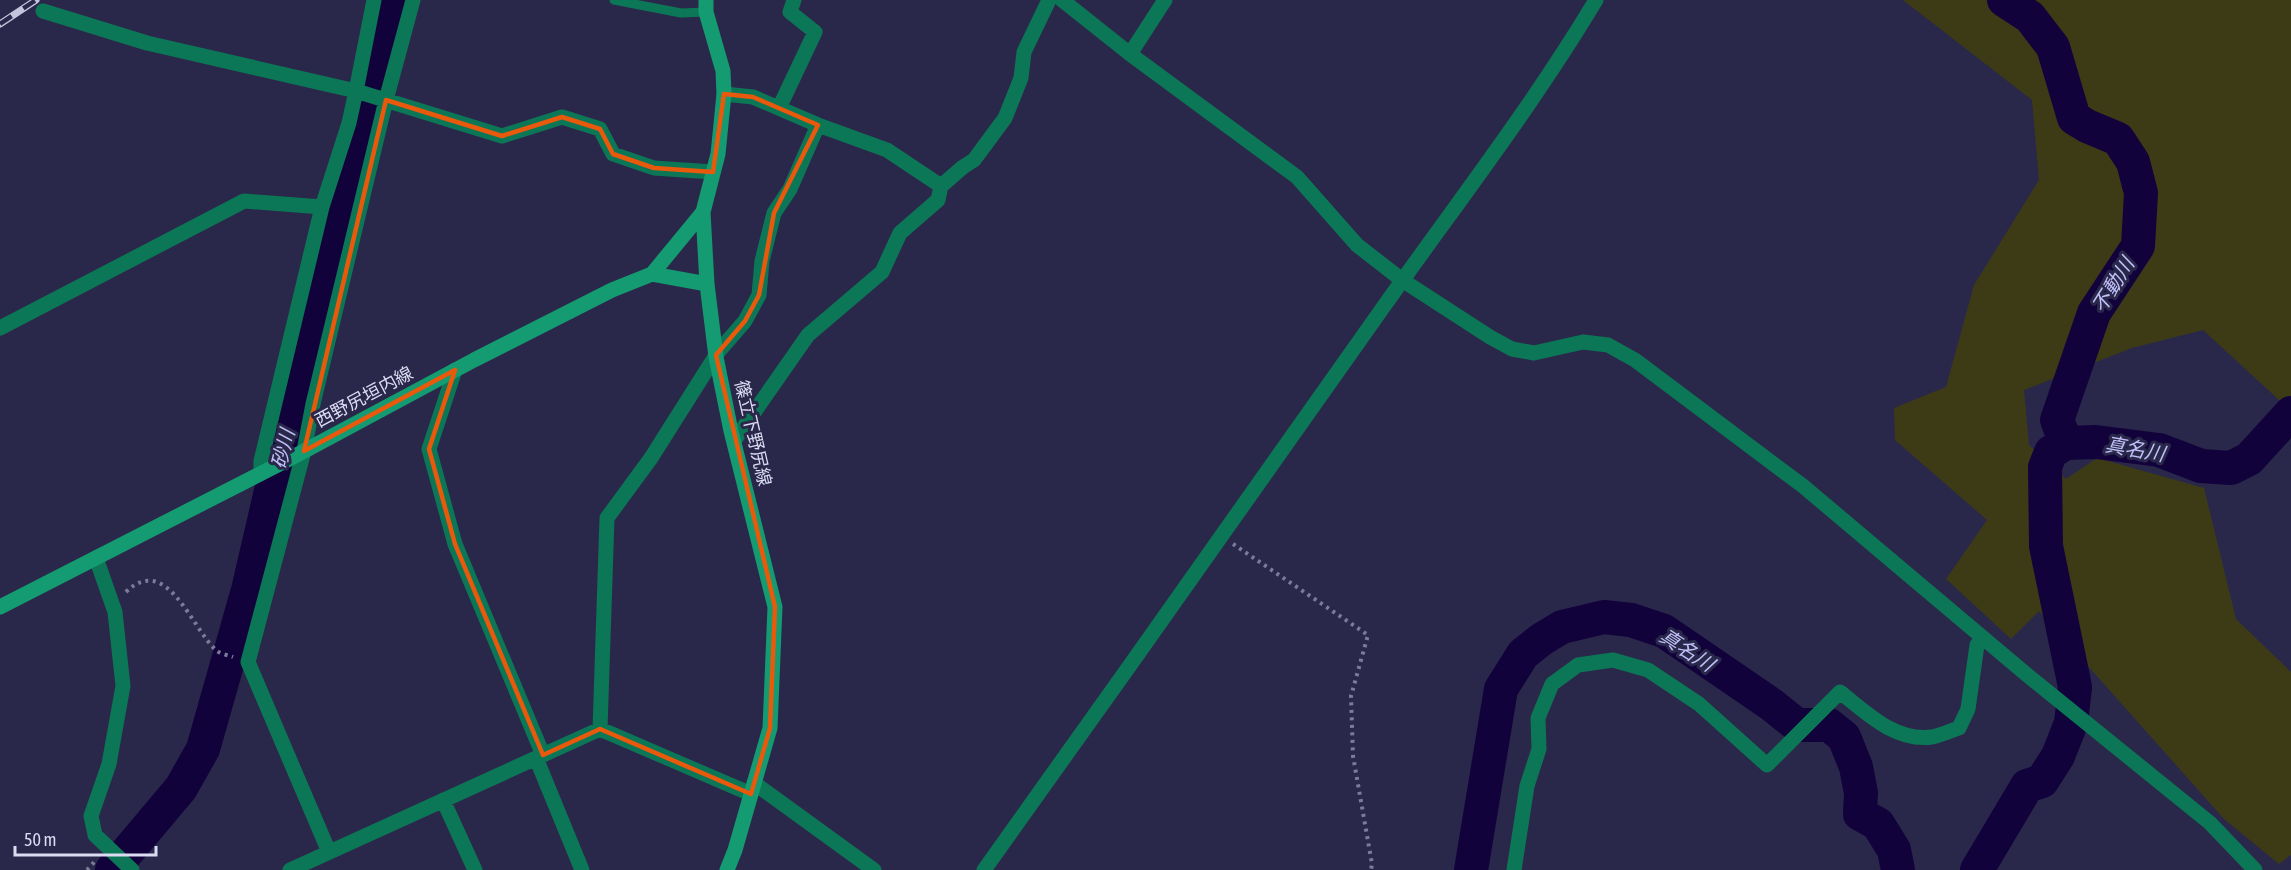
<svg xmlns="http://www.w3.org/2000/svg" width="2291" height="870" font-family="'Asap Condensed','Noto Sans JP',sans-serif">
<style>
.green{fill:#3d3b16}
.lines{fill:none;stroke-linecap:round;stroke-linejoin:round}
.river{stroke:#12023c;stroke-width:34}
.path{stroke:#7c7b98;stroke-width:4;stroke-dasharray:3 4.5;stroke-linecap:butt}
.service{stroke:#0c7756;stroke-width:9}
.minor{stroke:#0c7756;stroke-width:15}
.tertiary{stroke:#0c7756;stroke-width:15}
.secondary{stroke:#149b71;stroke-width:15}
.rail-casing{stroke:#c3c3db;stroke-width:7}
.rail{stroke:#2a284a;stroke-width:4.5;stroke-dasharray:14;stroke-linecap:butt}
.marked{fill:none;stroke:#e8590c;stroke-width:4.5;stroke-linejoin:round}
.labels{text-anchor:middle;stroke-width:6;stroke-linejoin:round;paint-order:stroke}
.street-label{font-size:18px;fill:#dbdbf2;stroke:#2a284a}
.water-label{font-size:20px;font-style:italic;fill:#c1c0f9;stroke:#2a284a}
</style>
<rect width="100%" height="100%" fill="#2a284a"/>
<path class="green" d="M1903,0H2291V411L2203,330L2132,348L2024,390L2029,445L2066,479L2097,458L2204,488L2236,619L2291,672V855L2279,864L2224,819L2039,611L2011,639L1946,579L1987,520L1895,440L1894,408L1946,387L1974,285L2039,180L2032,100Z"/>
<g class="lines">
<path class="river" d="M2004,0L2030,17L2053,47L2074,118L2087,126L2118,139L2133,162L2141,193L2138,246L2094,313L2057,420L2066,443
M112,870L181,788L203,749L248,590L283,439L395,0
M1471,870L1501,689L1523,654L1542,639L1562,627L1604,617L1631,620L1664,631L1772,705L1797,725H1829L1844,737L1856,767L1861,793L1860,814L1878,824L1894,850L1898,870
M1977,870L2027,786L2042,781L2058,756L2071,723L2075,687L2046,546L2045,467L2051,452L2066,443L2096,442L2159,450L2201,466L2231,468L2249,459L2291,413"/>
<path class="path" d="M1233,544L1368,635L1351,696L1353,756L1372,864L1371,870
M126,592C167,552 192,629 216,650C220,654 228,655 233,657
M87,870L97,859"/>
<path class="service" d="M614,0L681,13L706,12"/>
<path class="minor" d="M374,0L356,91L502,136L562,117L600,129L613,154L654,168L713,172
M1062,0L1130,54L1297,177L1357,245L1402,280L1490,337L1512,349L1534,353L1583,342L1608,345L1635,360L1803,486L2026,674L2210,823L2255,870
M43,11L147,43L356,91L349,123L322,207L261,461V472
M1130,54L1165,0
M724,94L753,97L818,125
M779,108L815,32L790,12L794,0
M0,328L244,201L322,207
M455,370L429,449L455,544L543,755
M734,441L808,335L882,272L900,233L938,200L941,186
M98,557L96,558L115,612L123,686L109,764L91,816L95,835L132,870
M600,729L607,518L651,458L718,352L745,321L759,295L762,261L774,213L790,189L818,125L887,150L941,186L963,167L974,160L1005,118L1021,78L1024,52L1049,0
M536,758L582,870
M754,783L874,870
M443,800L475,870
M329,852L248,662L304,451L313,404L386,100L413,0
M290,870L600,729L751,794
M1514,870L1527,786L1539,749L1538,718L1552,684L1578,665L1613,660L1648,670L1699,704L1767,765L1840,692C1867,713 1895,742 1932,737C1941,735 1950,731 1959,728L1968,709L1977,645L1983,638"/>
<path class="tertiary" d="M984,870C1116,686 1246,501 1377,316C1451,211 1530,110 1596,0"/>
<path class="secondary" d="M706,0V12L723,71L724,94L718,154L703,212L707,284L716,357L731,431L775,607L770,728L735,850L727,870
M652,274L707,284
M0,607L295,456L474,360L612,290L652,274L703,212"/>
<defs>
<path id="rail" d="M0,24L36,0"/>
</defs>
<use href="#rail" class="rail-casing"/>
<use href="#rail" class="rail"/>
</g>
<path class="marked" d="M724,94L753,97L818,125L774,213L759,295L745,321L716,355L775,607L770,728L751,794L600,729L543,755L455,544L429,449L455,370L304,451L386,100L502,136L562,117L600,129L613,154L654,168L713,172Z"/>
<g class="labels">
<g class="street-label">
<text transform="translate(364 397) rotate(-28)" y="6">西野尻垣内線</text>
<text transform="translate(753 433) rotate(77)" y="6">篠立下野尻線</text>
</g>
<g class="water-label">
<text transform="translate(2113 285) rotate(-58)" y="7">不動川</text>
<text transform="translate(283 449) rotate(-76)" y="7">砂川</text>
<text transform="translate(2135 449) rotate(10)" y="7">真名川</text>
<text transform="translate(1687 650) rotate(33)" y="7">真名川</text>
</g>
</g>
<path d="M15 846v9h141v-9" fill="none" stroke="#dbdbf2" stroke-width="3"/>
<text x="24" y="846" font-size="18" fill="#dbdbf2" stroke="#2a284a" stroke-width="4.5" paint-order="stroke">50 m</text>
</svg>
